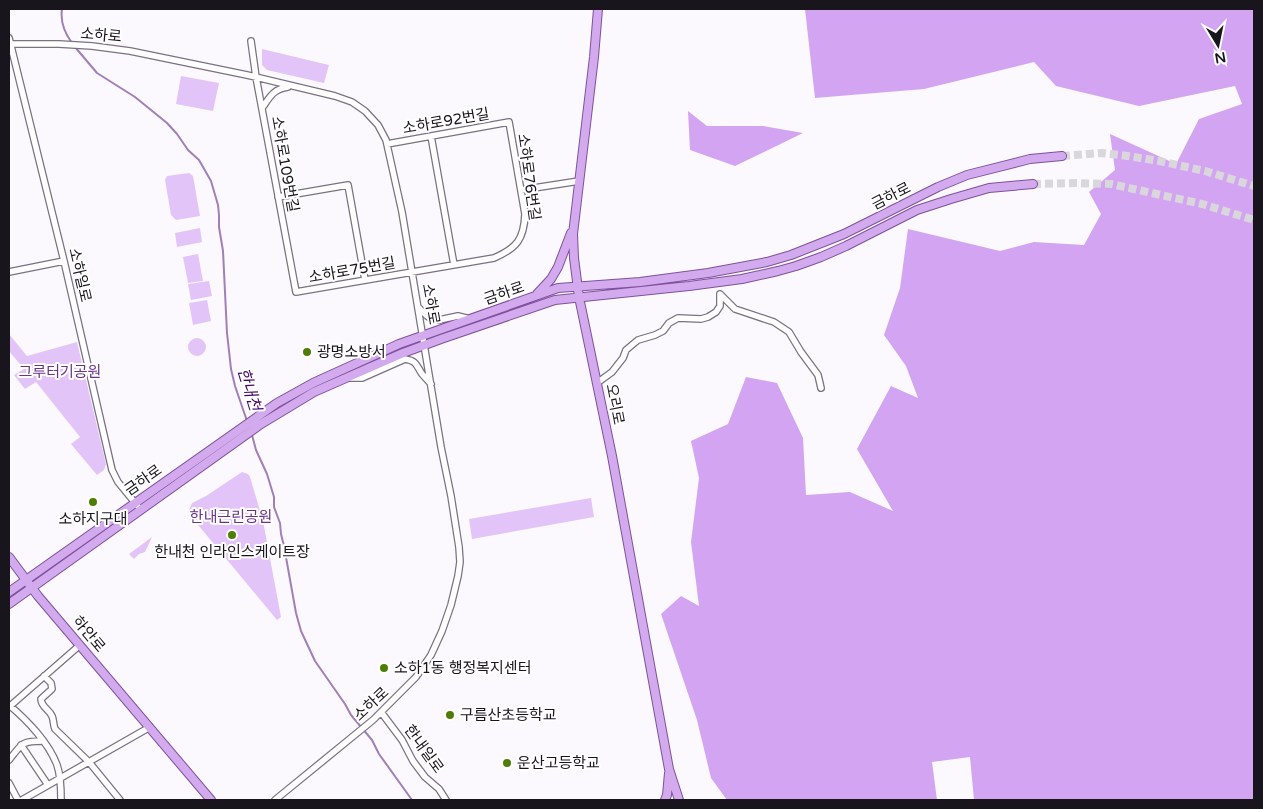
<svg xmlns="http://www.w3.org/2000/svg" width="1263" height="809" font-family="'Varela Round','Noto Sans KR',sans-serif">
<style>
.green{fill:#e3c4f8}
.forest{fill:#d2a4f1}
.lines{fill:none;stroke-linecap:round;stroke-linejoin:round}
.stream{stroke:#a17fb7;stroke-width:2}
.major-tunnel{stroke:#d9d7db;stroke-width:8;stroke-dasharray:8 4;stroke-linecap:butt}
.minor-casing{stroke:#7a7182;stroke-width:8}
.major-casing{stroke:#7f519c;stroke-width:10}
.minor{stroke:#fff;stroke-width:5.5}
.major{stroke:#d3aaed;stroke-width:8}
.poi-dot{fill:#4e7d06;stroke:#fff;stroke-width:2}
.labels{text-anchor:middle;stroke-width:4;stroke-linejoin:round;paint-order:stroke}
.street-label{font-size:15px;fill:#19151c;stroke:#fff}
.poi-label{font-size:15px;fill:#19151c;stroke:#fff;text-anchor:start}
.park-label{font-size:15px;fill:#6b338b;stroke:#fff}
.water-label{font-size:16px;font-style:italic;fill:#470764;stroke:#fff}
</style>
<rect width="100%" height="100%" fill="#fbf9fd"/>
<path class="green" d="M262,49L329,65L324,83L267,70L262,65Z
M181,76L219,83L213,111L176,104Z
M189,173L193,176L200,216L176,220L171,215L165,180L167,176Z
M200,228L202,242L177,247L175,233Z
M198,254L203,281L188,283L183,257Z
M209,281L212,296L191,300L188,284Z
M207,300L211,321L193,325L189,303Z
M9,334L27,356L77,342L106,464L104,470L97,475L71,444L80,437L36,382L25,389L14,375L24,369L9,351Z
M188 347a9 9 0 1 1 18 0a9 9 0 1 1-18 0Z
M242,472L248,474L250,477L263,521L281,617L277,620L189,514V510L192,503L206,496Z
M591,498L594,517L472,539L469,519Z
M152,537L145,552L139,554L134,559L129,554Z"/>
<path class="forest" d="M805,9H1254V800H974L970,757L932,762L937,800H727L711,778L697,720L661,614L681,596L699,606L691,542L699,478L691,441L728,424L746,377L777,383L803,438L806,495L850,492L893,511L857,449L891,386L918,398L906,366L884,335L900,288L908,229L1000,251L1034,242L1084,245L1101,214L1089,192L1115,170L1110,134L1176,164L1199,119L1242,104L1235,86L1139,106L1056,86L1034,62L924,89L815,98Z
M688,111L707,126H763L803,133L735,166L690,150Z"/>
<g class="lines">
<path class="stream" d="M62,9C60,22 64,32 72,43
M75,47L97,73L135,97L167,123L177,134L188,150L199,160L211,181L218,205L219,215V227L223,251L227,333L231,369L235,386L247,421
M252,435L256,450L267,474L274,497V507L280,523L281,534L284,546L296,613L301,631L315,661L345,704L351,715L372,740L379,754L412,800"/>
<path class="major-tunnel" d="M1062,156L1102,153L1128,156L1159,161L1205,171L1254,186
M1033,184L1075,183L1111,184L1202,204L1254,220"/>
<defs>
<path id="minor" d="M9,38L64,261L112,470L118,482L141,510
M251,41L256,77L296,292L494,258C517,248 524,239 525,214L509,122L387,144
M9,44H59L92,46L130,51L247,75L335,96L352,102L365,111L378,125L386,140L402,212L441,447L451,496L459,547L460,562L458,576L451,605L442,631L431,655L416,677L373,720L275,800
M262,108C270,97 273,89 288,87
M431,136L454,265
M521,190L579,181
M278,197L348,185L365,280
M9,272L64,261
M418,307L427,316L432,319L439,320L458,316L470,319
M348,378H362L405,359C417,361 416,365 422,374C425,377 428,381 431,384
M597,383L612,372L623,358L626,350L638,340L655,335L663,331L669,323L678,318L701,319L708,317L716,312L720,306V294L735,309L774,322L789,332L801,352L818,375L821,388
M44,676L51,683L52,689L41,699C41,707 49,709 52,716C54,721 53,724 55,729L89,762L120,800
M9,705C27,720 49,743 57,765C61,776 61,789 61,800
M9,707L80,645
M381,712L402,740L413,761L425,777L439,789L446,800
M21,745L48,785
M9,760C22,744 21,741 42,741
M9,783L18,800
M22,800L150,727"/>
<path id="major" d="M598,9L594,57L573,234L574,258L579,297L612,456L669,769L679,800
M537,294L551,279L558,267L571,233
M9,557L38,596L211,800
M9,592L277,403L313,383L399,344L558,288L640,282L708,273L767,262L791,255L844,234L938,187L967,175L1030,159L1062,156
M9,604L261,424L314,392L403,353L441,339L555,300L689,286L742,279L778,271L796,266L821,257L846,246L917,210L951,199L989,188L1033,184
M665,800L667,795L669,773"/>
</defs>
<use href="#minor" class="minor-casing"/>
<use href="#major" class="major-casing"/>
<use href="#minor" class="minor"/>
<use href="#major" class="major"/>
</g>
<g class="poi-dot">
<circle cx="307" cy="352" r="5"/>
<circle cx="93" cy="502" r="5"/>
<circle cx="232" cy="535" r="5"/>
<circle cx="384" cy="668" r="5"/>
<circle cx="450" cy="715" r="5"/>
<circle cx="507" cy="763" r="5"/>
</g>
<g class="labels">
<g class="street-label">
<text transform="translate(101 35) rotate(5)" y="5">소하로</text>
<text transform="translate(446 121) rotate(-10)" y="5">소하로92번길</text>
<text transform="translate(285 164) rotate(80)" y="5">소하로109번길</text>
<text transform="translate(529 177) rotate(82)" y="5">소하로76번길</text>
<text transform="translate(891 196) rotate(-27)" y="5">금하로</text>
<text transform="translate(352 270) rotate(-10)" y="5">소하로75번길</text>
<text transform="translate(80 275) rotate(77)" y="5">소하일로</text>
<text transform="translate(504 293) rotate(-19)" y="5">금하로</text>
<text transform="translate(431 304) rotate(80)" y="5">소하로</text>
<text transform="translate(615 404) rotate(79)" y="5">오리로</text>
<text transform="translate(143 480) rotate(-35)" y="5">금하로</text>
<text transform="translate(89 634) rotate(50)" y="5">하안로</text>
<text transform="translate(371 704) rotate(-43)" y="5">소하로</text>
<text transform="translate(424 749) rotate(54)" y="5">한내일로</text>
</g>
<g class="poi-label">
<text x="317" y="357">광명소방서</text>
<text x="93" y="524" text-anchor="middle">소하지구대</text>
<text x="232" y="557" text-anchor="middle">한내천 인라인스케이트장</text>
<text x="394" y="673">소하1동 행정복지센터</text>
<text x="460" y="720">구름산초등학교</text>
<text x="517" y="768">운산고등학교</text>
</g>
<g class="park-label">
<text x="60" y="377">그루터기공원</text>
<text x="231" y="522">한내근린공원</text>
</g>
<g class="water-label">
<text transform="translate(250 389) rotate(73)" y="6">한내천</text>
</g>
</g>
<rect width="1263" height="809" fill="none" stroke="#19151c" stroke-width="20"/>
<g transform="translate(1218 45) rotate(170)" stroke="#ffffff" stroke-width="4" paint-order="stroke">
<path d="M0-4L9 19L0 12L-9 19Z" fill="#19151c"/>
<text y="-8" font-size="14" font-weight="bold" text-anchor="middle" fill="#19151c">N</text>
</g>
</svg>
